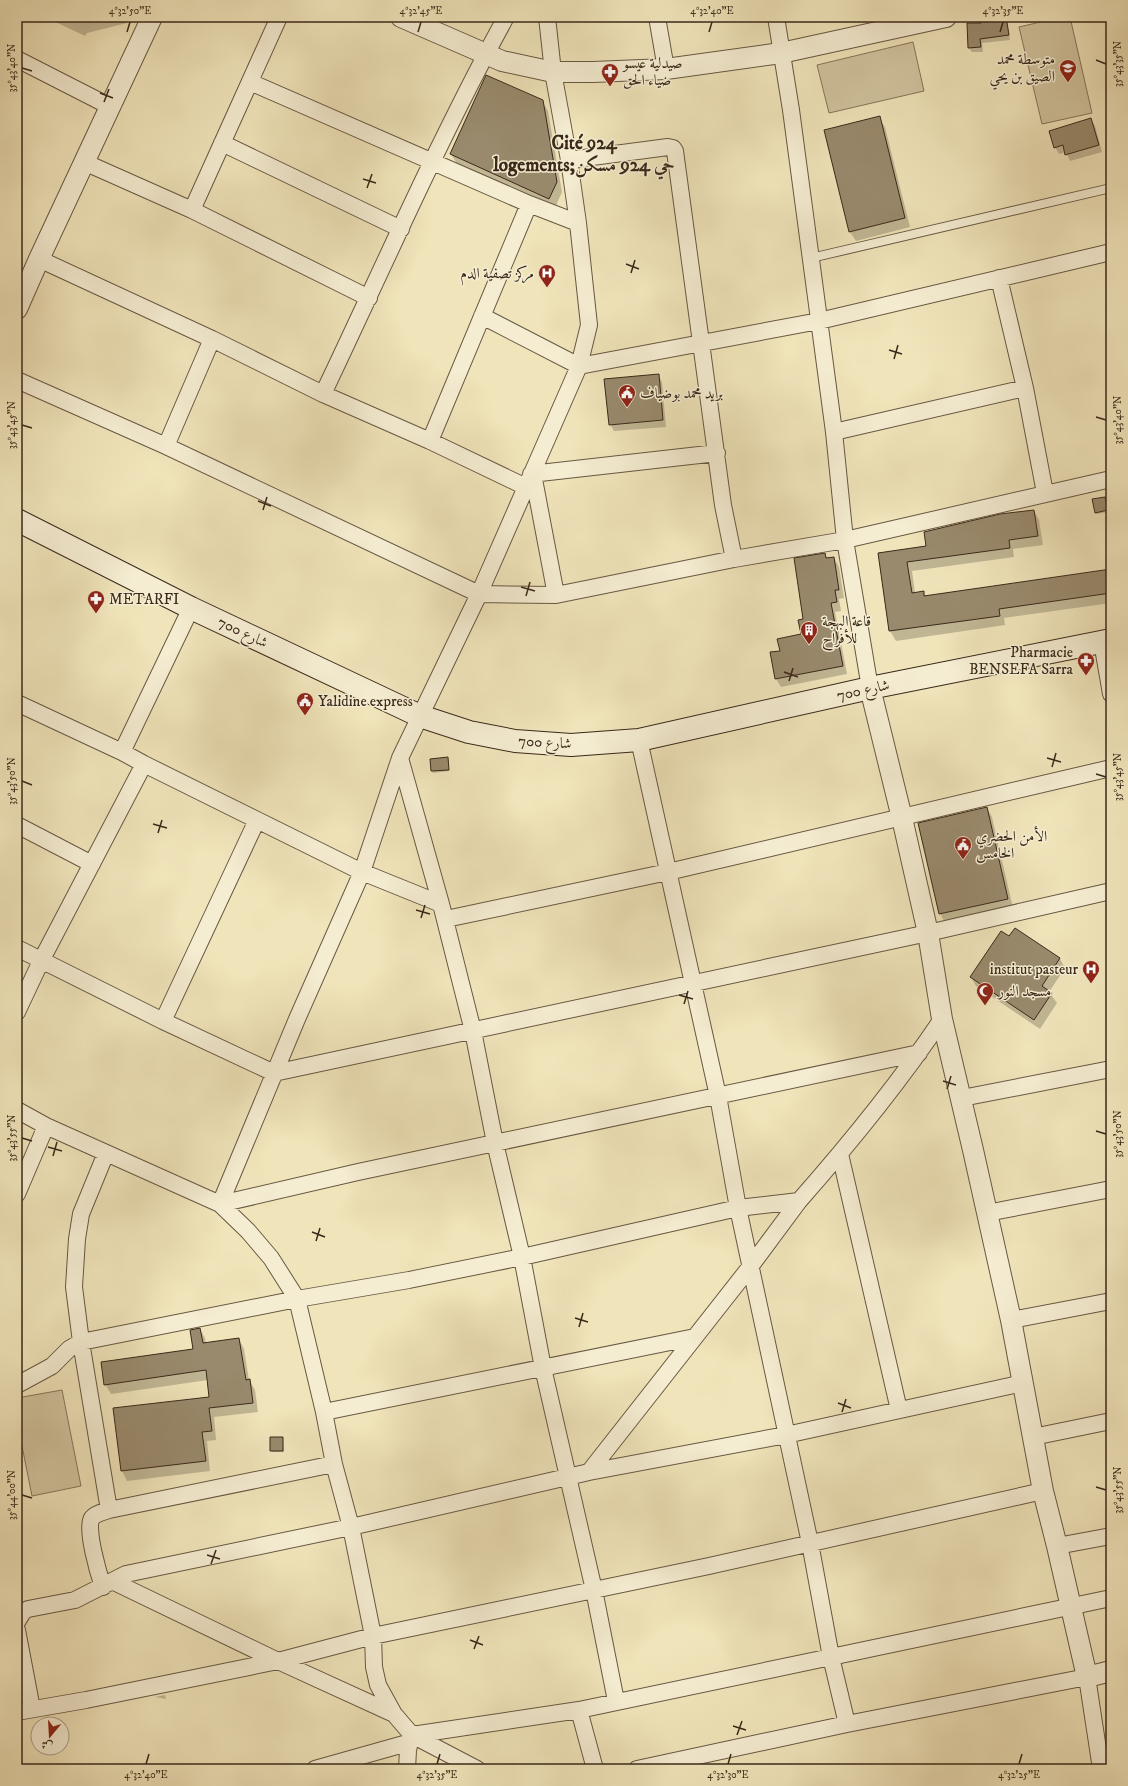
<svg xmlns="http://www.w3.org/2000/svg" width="1128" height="1786" font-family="'IM FELL DW Pica',Amiri,serif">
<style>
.green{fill:#d1c49f;stroke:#86765c}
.shadow{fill:#0003}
.building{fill:#998a6d;stroke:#3a291a}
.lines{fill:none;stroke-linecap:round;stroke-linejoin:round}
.service-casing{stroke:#685842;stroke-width:10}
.minor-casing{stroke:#685842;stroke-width:18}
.tertiary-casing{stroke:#685842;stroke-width:22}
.secondary-casing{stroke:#3a291a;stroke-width:24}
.service{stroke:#f5edd2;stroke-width:8}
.minor{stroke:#f5edd2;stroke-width:16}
.tertiary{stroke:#f5edd2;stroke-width:20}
.secondary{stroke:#f5edd2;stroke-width:22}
.ticks{fill:none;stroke:#3a291a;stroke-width:1.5}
.labels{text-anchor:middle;stroke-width:3;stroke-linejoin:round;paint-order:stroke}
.poi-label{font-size:15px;fill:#3a291a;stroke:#f5edd2;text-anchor:start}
.street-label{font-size:15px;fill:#3a291a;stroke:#f5edd2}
.district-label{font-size:19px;font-weight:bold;fill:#3a291a;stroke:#f5edd2}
.neatline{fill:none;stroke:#3a291a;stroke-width:1.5}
.ticks-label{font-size:10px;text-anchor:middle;fill:#3a291a}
</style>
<rect width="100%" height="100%" fill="#f0e4ba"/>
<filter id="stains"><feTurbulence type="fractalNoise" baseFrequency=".005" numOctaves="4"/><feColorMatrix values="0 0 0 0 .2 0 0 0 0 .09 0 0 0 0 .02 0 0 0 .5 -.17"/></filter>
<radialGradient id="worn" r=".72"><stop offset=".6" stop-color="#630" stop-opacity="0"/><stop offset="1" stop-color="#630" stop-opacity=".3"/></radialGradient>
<path class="green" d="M1062,17H1070L1092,113L1042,124L1019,27Z
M913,42L924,91L829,113L817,65Z
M62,1390L81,1486L32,1496L17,1421V1398Z"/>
<path class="shadow" d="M45,17H130L127,23L87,33L85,36Z
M981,17H1007L1010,40L982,43L983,52H972L969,48L982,23Z
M1108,28H1111V40Z
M542,101L548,111L562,192L555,208L457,164L451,154Z
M879,118L885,127L910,227L856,241L850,232Z
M1091,120L1095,126L1102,152L1070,161L1066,152L1059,154L1055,147Z
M658,375L662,382L666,427L614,431L610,424Z
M1105,500L1108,512L1097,514L1096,513Z
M1034,511L1039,520L1043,545L1013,549L1014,557L912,571L915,593L923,592L926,596L1111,572V603L1004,618L1005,625L896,641L890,631L879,554L927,547Z
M825,554L828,559L834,558L839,567L844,598L839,599L841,611L835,612L847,674L781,687L776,679L781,652L802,635L805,619Z
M448,759L449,771L433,773L432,771Z
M987,808L992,817L1013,908L945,923L940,913Z
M1015,929L1060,959L1065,968L1049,992L1057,1003L1040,1029L976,986L971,977L1009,938Z
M200,1329L205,1338L206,1344L239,1339L244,1349L249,1380L255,1390L258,1412L214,1417L216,1440L207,1441L210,1471L127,1481L122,1471L114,1409L210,1398L208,1380L111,1394L105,1384L194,1350Z
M283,1438L284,1452H272L271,1450Z
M165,1695L166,1699L155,1697Z"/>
<path class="building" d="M980,17H1006L1009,35L980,39L981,47L968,48L967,23H981Z
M486,75L543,100L557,182L549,199L450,154Z
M880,116L905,218L849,232L824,130Z
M1091,118L1099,145L1065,155L1063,145L1054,148L1049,131Z
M659,374L663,420L609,425L604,379Z
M1105,497L1108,510L1095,513L1092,499Z
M1034,510L1038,536L1009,540L1010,548L907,562L912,593L924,591V596L1111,569V593L999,609L1000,616L889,631L878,553L926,546L924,532L1000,514Z
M825,553L826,558L834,557L839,590H835L837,602L831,603L843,666L775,679L770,652L780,651L777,639L801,634L798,620L803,619L794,558Z
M448,757L449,770L431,771L430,759Z
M987,807L1008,899L939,914L918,823Z
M1015,928L1060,958L1042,986L1052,993L1034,1020L970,977L1001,931L1009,936Z
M200,1328L203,1343L239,1338L246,1380L250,1379L253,1403L209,1408L212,1431L202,1432L206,1461L121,1471L113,1408L209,1397L206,1370L104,1385L101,1362L193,1349L190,1330Z
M270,1437H283V1451H270Z"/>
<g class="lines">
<defs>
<path id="service" d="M811,258L1111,188"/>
<path id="minor" d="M506,17C439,139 383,268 323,394L430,441L526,487L579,366L589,325L578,223L569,160L553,72L547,17
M657,17L666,69
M776,17L791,110L834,432L845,540L1111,479
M17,59L111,107
M250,82L529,204
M222,143L401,229
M569,160L668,147L673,148L675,151L723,505L734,559L845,540L870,688
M84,162L192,210L369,298
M192,210L279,17
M39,259L212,339L323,394
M999,278L1025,388L1045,493
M482,316L579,366L819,321L1111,252
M17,380L166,446L479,594L556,595L734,559
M834,432L1025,388
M430,441L529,204L578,223
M166,446L212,339
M531,474L717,453
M533,474L556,595
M1102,642L1111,694
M17,703L122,752L144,764L362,872L441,904L473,1031L495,1143L522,1257L543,1368L594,1590L616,1701
M639,740L718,1096L738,1208L810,1543L831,1657L1111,1598
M122,752L191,608
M400,758L441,904
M17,825L92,864
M446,919L668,872L1111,768
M17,948L163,1021L274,1073L928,933L1111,891
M17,1012L41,961L144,764
M163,1021L257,820
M962,1098L1111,1069
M17,1110L46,1126L220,1204L248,1231L271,1258L297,1299L81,1342L69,1349L52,1366L17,1385
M106,1153L81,1214L77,1239L74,1287L81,1342L109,1510
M840,1154L899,1410
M17,1194L46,1126
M220,1204L297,1019L362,872L400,758L479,594L526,487
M220,1204L358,1172L919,1053
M987,1213L1111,1189
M1011,1320L1111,1301
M324,1412L695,1337
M1033,1437L1111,1421
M589,1472L750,1267L799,1201
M1057,1546L1111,1536
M112,1581L278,1661L394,1714
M103,1587C99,1575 85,1528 92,1518C96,1513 104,1512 109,1510L334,1464
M17,1622L23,1612L28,1609L75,1600L126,1574L351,1527L589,1472L786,1435L1023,1383
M17,1630L32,1709
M17,1712L86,1700L278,1661L373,1636L709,1566L1043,1491
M412,1735L579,1710
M412,1735L477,1769
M315,1769L411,1742
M407,1769L408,1750L412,1735L394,1714L378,1685L374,1667L373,1636L351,1527L334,1464L324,1412L297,1299L409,1280L522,1257L738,1208L799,1201C850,1143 899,1083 942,1019
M595,1769L579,1710L831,1657L847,1724
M637,1769L847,1724L1087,1677L1101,1769"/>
<path id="tertiary" d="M401,17L502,61L553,72H593L666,69L781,53L946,17
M17,309L39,259L152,17
M870,688L902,818L928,933L942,1019L973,1150L1011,1320L1043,1491L1057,1546L1087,1677L1111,1671"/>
<path id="secondary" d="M17,520L191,608L420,716L469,732L515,741L571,745L639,740L870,688L1111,640"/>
</defs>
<use href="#service" class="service-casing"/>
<use href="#minor" class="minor-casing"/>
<use href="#tertiary" class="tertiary-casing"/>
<use href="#secondary" class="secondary-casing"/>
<use href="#service" class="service"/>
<use href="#minor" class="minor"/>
<use href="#tertiary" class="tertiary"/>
<use href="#secondary" class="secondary"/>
</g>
<path class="ticks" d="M127,32L130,22M418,32L421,22M709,32L712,22M1000,32L1003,22M1096,60L1106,64M22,68L32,71M100,93L113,98M104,102L109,89M363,179L376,183M367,188L372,174M626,264L639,269M631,273L635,260M889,350L902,354M894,359L898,345M1096,417L1106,420M22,425L32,428M258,501L271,506M263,510L267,497M521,587L535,591M526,596L530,582M784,672L798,677M789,681L793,668M1047,758L1061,762M1052,767L1056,753M1096,774L1106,777M22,781L32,785M153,824L167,828M158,833L162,820M416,910L430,914M421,918L425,905M679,995L693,999M684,1004L688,991M943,1081L956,1085M947,1089L951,1076M1096,1131L1106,1134M22,1138L32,1141M48,1147L62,1151M53,1156L57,1142M312,1232L325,1237M316,1241L320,1228M575,1318L588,1322M579,1327L583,1313M838,1403L851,1408M842,1412L846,1399M1096,1487L1106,1490M22,1495L32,1498M207,1555L220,1559M211,1564L216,1550M470,1640L483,1645M474,1649L479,1636M733,1726L746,1730M737,1735L742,1721M146,1764L149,1754M437,1764L440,1754M728,1764L731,1754M1019,1764L1022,1754"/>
<defs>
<symbol id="school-pin" viewBox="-11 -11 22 30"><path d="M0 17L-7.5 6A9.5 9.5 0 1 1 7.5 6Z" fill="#8f2418" stroke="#f5edd2"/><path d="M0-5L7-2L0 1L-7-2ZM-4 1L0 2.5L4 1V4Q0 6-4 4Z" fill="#fff"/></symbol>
<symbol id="pharmacy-pin" viewBox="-11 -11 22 30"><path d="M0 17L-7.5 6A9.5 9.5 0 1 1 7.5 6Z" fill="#8f2418" stroke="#f5edd2"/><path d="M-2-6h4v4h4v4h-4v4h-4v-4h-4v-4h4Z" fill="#fff"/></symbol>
<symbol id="hospital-pin" viewBox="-11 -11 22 30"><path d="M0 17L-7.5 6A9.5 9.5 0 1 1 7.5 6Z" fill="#8f2418" stroke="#f5edd2"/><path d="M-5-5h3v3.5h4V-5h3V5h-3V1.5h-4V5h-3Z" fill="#fff"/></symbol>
<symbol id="civic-pin" viewBox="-11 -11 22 30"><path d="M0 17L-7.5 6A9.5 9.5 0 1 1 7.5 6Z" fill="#8f2418" stroke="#f5edd2"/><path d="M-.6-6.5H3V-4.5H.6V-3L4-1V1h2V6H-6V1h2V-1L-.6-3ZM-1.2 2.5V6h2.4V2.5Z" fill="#fff"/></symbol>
<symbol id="building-pin" viewBox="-11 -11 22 30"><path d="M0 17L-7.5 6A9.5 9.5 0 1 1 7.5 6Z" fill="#8f2418" stroke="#f5edd2"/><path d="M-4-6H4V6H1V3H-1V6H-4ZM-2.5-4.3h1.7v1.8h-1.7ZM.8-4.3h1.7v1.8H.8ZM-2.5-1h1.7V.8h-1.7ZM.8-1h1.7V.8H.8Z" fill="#fff"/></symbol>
<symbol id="mosque-pin" viewBox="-11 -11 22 30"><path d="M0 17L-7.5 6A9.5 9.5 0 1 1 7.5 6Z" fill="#8f2418" stroke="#f5edd2"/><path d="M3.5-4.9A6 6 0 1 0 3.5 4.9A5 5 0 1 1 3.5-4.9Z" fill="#fff"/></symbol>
</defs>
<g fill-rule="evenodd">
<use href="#school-pin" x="1058" y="58" width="20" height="27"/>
<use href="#pharmacy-pin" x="600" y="62" width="20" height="27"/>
<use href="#hospital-pin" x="537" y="263" width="20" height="27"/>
<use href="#civic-pin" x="617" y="383" width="20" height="27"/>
<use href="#pharmacy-pin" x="86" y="589" width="20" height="27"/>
<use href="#building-pin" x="799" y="620" width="20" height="27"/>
<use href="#pharmacy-pin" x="1076" y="651" width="20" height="27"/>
<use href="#civic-pin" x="295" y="691" width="20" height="27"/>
<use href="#civic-pin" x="953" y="835" width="20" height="27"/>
<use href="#hospital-pin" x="1081" y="959" width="20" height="27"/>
<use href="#mosque-pin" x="975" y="981" width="20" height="27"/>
</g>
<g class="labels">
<g class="poi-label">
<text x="1055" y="64" text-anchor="end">متوسطة محمد<tspan x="1055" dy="17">الصيق بن يحي</tspan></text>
<text x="623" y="68">صيدلية عيسو<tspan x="623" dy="17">ضياء الحق</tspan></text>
<text x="534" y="278" text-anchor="end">مركز تصفية الدم</text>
<text x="640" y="398">بريد محمد بوضياف</text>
<text x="109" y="604">METARFI</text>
<text x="822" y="626">قاعة البهجة<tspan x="822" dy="17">للأفراح</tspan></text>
<text x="1073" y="657" text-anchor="end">Pharmacie<tspan x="1073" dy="17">BENSEFA Sarra</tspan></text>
<text x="318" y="706">Yalidine express</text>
<text x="976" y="841">الأمن الحضري<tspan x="976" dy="17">الخامس</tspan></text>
<text x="1078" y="974" text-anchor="end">institut pasteur</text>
<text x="998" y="996">مسجد النور</text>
</g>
<g class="street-label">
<text transform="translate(243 632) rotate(25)" y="5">شارع 700</text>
<text transform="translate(863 690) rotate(-12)" y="5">شارع 700</text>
<text transform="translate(545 742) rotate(3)" y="5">شارع 700</text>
</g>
<g class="district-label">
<text x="584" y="149">Cité 924<tspan x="584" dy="22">logements;حي 924 مسكن</tspan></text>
</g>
</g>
<rect width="1128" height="1786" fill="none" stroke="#f0e4ba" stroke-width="44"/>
<g transform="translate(50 1736) rotate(198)"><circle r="19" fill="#f5edd2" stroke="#aa9f88"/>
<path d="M0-3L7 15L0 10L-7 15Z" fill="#8f2418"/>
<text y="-6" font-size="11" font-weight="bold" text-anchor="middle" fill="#3a291a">ش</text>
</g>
<rect x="22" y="22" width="1084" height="1742" class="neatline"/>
<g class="ticks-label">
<text x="130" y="14">4°32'50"E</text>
<text x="421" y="14">4°32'45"E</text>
<text x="712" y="14">4°32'40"E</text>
<text x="1003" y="14">4°32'35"E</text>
<text transform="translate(1117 64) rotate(-90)" y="4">35°43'35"N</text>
<text transform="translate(11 68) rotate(-90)" y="4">35°43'40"N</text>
<text transform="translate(1117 420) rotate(-90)" y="4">35°43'40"N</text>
<text transform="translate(11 425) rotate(-90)" y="4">35°43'45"N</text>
<text transform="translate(1117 777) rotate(-90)" y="4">35°43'45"N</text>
<text transform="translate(11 781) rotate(-90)" y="4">35°43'50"N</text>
<text transform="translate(1117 1134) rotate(-90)" y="4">35°43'50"N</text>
<text transform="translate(11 1138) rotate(-90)" y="4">35°43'55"N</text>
<text transform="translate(1117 1490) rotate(-90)" y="4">35°43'55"N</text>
<text transform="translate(11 1495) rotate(-90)" y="4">35°44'00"N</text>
<text x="146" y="1778">4°32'40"E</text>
<text x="437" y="1778">4°32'35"E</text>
<text x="728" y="1778">4°32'30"E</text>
<text x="1019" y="1778">4°32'25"E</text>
</g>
<rect width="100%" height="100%" filter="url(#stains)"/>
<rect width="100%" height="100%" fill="url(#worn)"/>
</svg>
